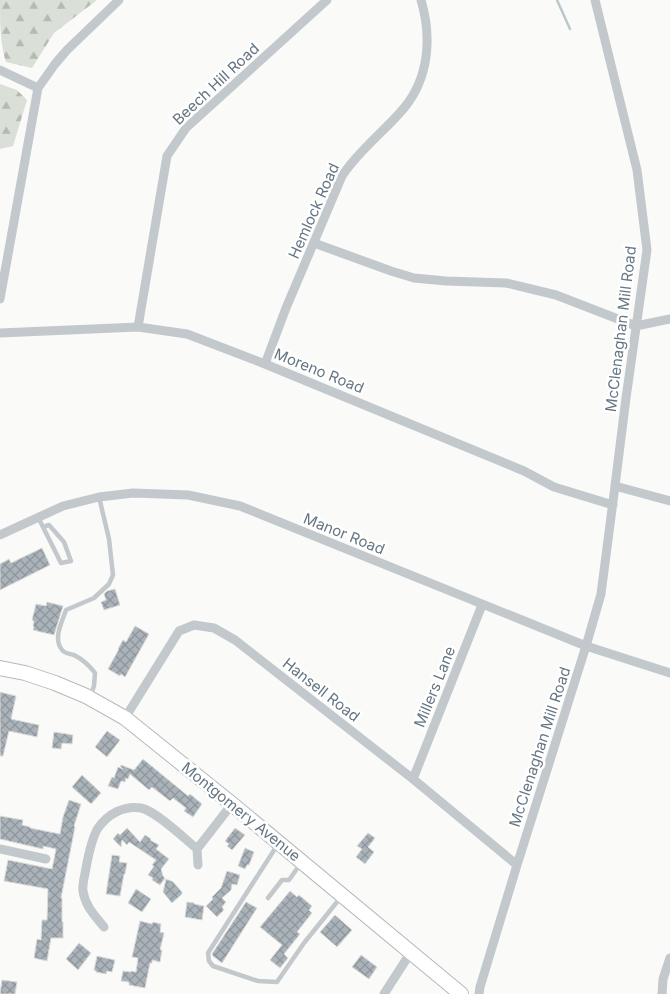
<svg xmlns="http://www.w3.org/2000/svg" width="670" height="994" font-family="Inter,sans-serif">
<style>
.forest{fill:url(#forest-firs)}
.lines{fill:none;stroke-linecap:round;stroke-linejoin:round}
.stream{stroke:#bbc7cb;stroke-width:2.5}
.building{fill:url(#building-cross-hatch);stroke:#dcdcda}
.primary-casing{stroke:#b5babe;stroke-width:16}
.lane{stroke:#c3c8cc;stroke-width:4.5}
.street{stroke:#c3c8cc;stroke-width:9}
.primary{stroke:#fff;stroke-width:14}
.labels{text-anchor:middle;stroke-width:5;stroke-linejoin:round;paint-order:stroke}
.street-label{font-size:15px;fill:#657683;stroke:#fff}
</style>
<defs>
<pattern id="forest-firs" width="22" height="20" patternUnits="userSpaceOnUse" patternTransform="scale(1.25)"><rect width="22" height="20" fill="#dadfd7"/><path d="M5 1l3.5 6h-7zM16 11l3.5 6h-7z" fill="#b4b9b4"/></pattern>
<pattern id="building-cross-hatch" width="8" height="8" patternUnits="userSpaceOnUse" patternTransform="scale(1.25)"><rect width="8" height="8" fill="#aab3b9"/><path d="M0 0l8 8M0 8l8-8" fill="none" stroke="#8e969c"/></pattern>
</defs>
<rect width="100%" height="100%" fill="#fafaf8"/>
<path class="forest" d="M0,0H97L54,33L32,68L6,62C0,45 0,19 0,0Z
M0,84L17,90L27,100L13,146L0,149Z"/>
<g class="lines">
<path class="stream" d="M557,0L570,29"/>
</g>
<path class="building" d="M42,548L50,565L0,590V564L9,559L11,563Z
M115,589L120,605L104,610L101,602L106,600L104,594L107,591Z
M47,602L63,606L54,635L33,630L34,627L33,626L34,621L32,620L36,604L46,606Z
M135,626L149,634L125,677L121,674L120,676L108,669L119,649H118L123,640L126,642Z
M0,692L16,696L11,719L39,725L37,737L9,731L3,756H0Z
M107,731L120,740L107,757L95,747Z
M54,732L73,735L72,744L62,743L61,749L52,748Z
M143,759L188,796L190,794L202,804L193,817L184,811L186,808L173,798L170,801L152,787L149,790L130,774L128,779L126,778L125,782L121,781L118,789L108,786L112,777L114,778L118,767L123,769L120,766L121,765L134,770Z
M82,775L101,793L91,804L72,787Z
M69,800L81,804L74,826L75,827L61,898H62V922H63V938H51L47,961L34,958L37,939L41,940L42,920H47L48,889L4,881L8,860L52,869L56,849L43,846V849L0,839V816L23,820L22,825L30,827V828L60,834L63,817Z
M127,828L140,842L145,835L151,839L150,840L159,845L156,849L169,859L161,869L163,876L165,878L160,885L152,880L153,878L148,875L154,866L152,865L156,860L129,842L127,845L122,840L121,847L113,839L118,833L120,835Z
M235,828L245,835L232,850L227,846L229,844L225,841Z
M368,833L375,838L368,847L374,852L365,864L356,857L362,849L357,846Z
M245,848L254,852L249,865H247L245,869L238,866Z
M112,855L120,856L119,862L127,863L125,874H124L120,896L106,894Z
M227,871L240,875L237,885L232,884L231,890L222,898L226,902L222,907L224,910L217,917L206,906L213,899L212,897L221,888Z
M166,879L171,881H172L182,892V894L172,903L163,892Z
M136,889L151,899L142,912L128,903Z
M290,891L297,897L299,895L312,906L309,910L312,913L297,932L300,934L284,954L288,958L280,968L270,960L282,945L260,927Z
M187,902L194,903V904L204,906L202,920L185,917Z
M246,902L257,908L222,963L213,956L212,954Z
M335,915L352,930L337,947L320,932Z
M140,921L152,924L153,922L161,924L160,932L164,933L160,950H162L160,962L152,960V963H150L145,988L129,985V982L121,981L123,971L131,972V971L136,972L138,958L132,957Z
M79,943L91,953L78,970L66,959Z
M361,955L377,967L369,979L352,967Z
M97,956L115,960L112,972L107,971L106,974L96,972V971L94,970Z
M2,980L17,982L15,994H0Z"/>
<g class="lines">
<defs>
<path id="primary" d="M0,668L25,673L55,683L86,696L125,718L232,804L461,994"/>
</defs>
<use href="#primary" class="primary-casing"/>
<path class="lane" d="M38,517L61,563L71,561L64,542L49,525L43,527
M90,697L94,686L95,673C89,665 82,659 74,655C70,654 65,653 63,651C52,640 62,622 66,610L94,598L109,584L113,575L109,539L99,497
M278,844L208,953L209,961L213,966L258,981L277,982L304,943L341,897
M268,898L282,880H289L301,863"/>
<path class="street" d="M0,70L38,88
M314,243L391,271L414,278L446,281L506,283L556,295L636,326L670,319
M0,299L38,88L55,64L67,50L119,0
M138,327L167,156L186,128L327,0
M0,333L138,327L187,334L265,364L524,471L554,487L613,505
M265,364L286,308L342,176C359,150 384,132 404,108C429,78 432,37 421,0
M615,486L670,501
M0,535L63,506L99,497L133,493L188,495L240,506L586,646L670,673
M125,718L179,631L194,625L214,628L235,640L413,779L517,865
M413,779L482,605
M0,849L46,859
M197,849L198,865
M104,927C95,916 85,906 83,891C82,884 85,875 86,868C88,857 92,838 98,828C108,814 124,805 141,808C156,811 184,838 197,849L232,804
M384,994L411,952
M479,994L480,987L517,865L586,646L601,594L615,486L626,398L647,250L637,170L595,0
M662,994L663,979L670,958"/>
<use href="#primary" class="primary"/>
</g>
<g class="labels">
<g class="street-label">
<text transform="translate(216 84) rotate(-43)" y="5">Beech Hill Road</text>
<text transform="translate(314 211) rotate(-66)" y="5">Hemlock Road</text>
<text transform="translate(621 329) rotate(-83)" y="5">McClenaghan Mill Road</text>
<text transform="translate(319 371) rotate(22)" y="5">Moreno Road</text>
<text transform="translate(344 534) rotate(22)" y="5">Manor Road</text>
<text transform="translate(435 687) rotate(-68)" y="5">Millers Lane</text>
<text transform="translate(321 690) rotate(38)" y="5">Hansell Road</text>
<text transform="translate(540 747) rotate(-72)" y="5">McClenaghan Mill Road</text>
<text transform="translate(241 812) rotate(39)" y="5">Montgomery Avenue</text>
</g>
</g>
</svg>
